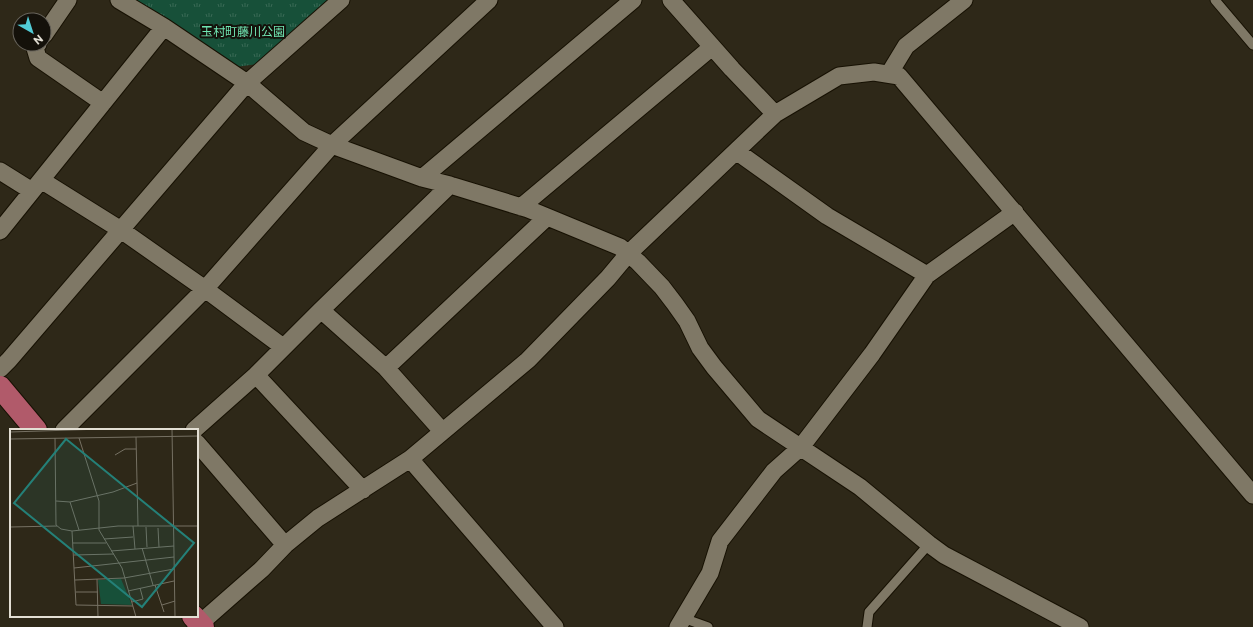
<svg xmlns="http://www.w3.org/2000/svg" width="1253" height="627" font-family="Commissioner,'Noto Sans JP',sans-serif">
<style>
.grass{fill:url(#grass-tufts)}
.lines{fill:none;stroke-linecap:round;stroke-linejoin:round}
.service-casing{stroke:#171103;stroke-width:11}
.minor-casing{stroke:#171103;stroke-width:19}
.primary-casing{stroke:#171103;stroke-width:24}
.service{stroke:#7f7866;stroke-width:9}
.minor{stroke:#7f7866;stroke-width:17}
.primary{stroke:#b15a6a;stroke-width:22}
.labels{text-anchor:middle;stroke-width:4;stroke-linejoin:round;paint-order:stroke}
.park-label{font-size:12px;fill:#71e7b4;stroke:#14110a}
.inset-road{fill:none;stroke:#767163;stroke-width:1}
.view{fill:#248078;fill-opacity:0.15;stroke:#248078;stroke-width:2}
.inset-edge{fill:none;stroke:#e3dfd4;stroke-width:2}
</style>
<defs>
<pattern id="grass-tufts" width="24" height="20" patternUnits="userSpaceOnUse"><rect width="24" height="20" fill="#175039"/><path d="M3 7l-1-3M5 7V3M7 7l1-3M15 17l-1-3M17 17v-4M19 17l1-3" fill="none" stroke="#396955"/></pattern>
</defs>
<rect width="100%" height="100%" fill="#2e2818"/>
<path class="grass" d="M135,0H329L257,64L235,67L169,20Z"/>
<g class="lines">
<defs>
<path id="service" d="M1215,0L1253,45
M683,618L708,627
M867,627L869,612L929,544"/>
<path id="minor" d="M119,0L164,27L247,83L304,132L332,145L422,178L450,185L528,209L620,247L638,262L662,287L675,304L687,321L700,348L714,367L758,419L860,487L929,544L944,555L1080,627
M671,0L732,69L775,114
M44,35L68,0
M38,44L35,48L38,58L103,103
M889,74L906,46L964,0
M736,151L827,216L927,275
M0,171L32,191
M422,178L633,0
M41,180L121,230L205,289L283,347
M521,207L712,47
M0,231L164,27
M321,310L386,368L442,431
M386,368L547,217
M0,369L9,360L247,83L341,0
M256,375L363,490
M64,430L205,289L332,145L489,0
M194,430L256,375L321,310L450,185
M197,443L285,545
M410,459L555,627
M196,627L262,569L285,545L318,518L410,459L528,360L608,278L628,254L775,114L839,76L874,72L899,76L1253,495
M678,627L710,573L720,541L774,471L801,447L872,354L927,275L1015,212"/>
<path id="primary" d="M0,387L36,430
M193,616L203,627"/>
</defs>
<use href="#service" class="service-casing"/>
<use href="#minor" class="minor-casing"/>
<use href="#primary" class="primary-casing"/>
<use href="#service" class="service"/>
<use href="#minor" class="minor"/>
<use href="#primary" class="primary"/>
</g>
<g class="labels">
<g class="park-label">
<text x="243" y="36">玉村町藤川公園</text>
</g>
</g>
<g transform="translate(10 429)">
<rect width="188" height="188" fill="#2e2818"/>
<path d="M111,150L122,176L91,175L88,151Z" fill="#175039"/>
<path class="inset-road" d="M162,0L165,188M0,3L92,0M126,8L128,97M45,9L46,96L51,100L62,102L108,97H188M69,9L89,72V101L112,139L126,188M0,10L188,7M105,26L115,20H126M46,72L60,73L103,63L127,54M60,73L69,101M123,97L125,120M0,98L47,97M136,98L137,118M148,99L149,118M62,102L66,176L123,177M94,110L123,108M63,114H96M132,119L143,156M101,122L164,117M64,126L104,125M64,139L164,128M87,150L88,188M65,151L114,149L164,140M145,156L154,183M118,162L164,152M66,163H88M122,173L133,170L130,159M152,176L165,172"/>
<path class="view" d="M56,10L184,114L132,178L4,74Z"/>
<rect width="188" height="188" class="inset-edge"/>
</g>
<g transform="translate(32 32) rotate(141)"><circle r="19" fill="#14110a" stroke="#67635b"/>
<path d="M0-3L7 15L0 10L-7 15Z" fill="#52ccd6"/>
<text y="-6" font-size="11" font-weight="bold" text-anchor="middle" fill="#e3dfd4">N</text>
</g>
</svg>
